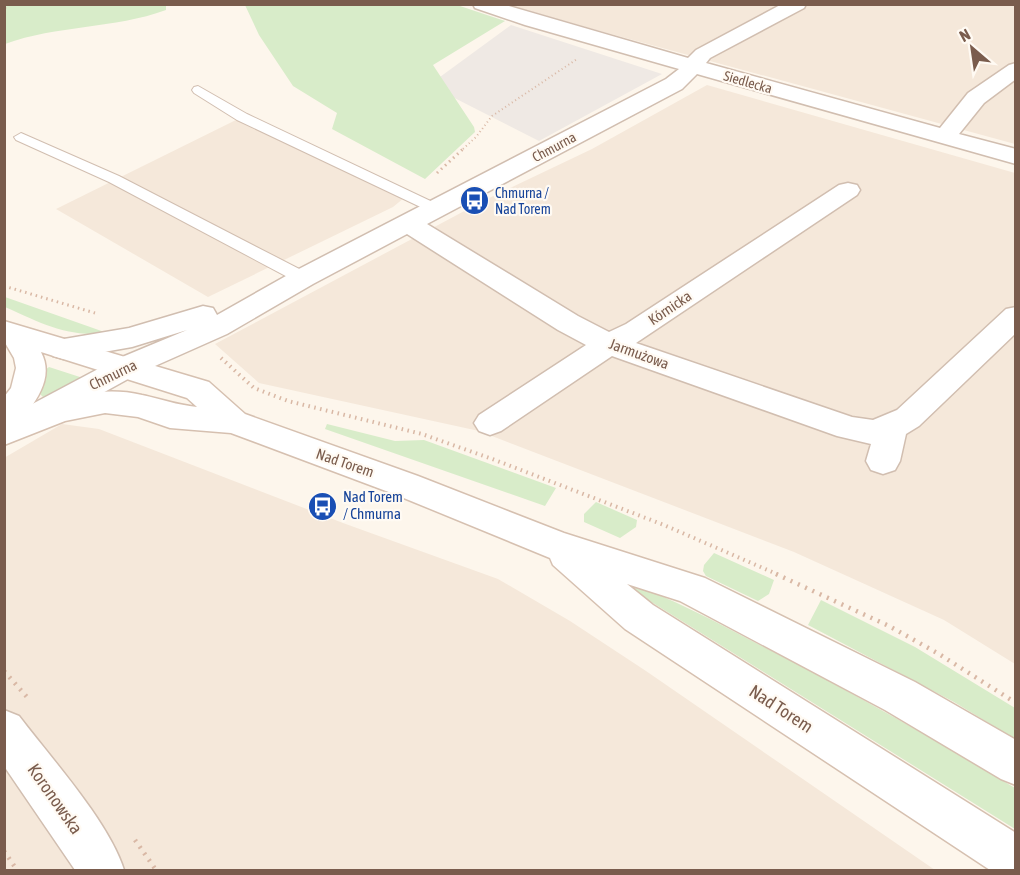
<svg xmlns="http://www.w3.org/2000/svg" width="1020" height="875" font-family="'Asap Condensed',sans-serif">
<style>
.residential{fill:#f5e8da}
.industrial{fill:#efe9e4}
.green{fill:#d8ecc9}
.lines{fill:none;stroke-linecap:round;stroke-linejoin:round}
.service-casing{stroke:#d1beb0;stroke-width:2}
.minor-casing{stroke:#d1beb0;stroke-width:3}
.tertiary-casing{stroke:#d1beb0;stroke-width:3}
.secondary-casing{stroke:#d6c0b0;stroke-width:3}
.path-far3{stroke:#d9b8a5;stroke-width:2;stroke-dasharray:1 3;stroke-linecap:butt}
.path-far2{stroke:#d9b8a5;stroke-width:3;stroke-dasharray:1.5 4;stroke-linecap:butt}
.path-far1{stroke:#d9b8a5;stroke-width:4;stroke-dasharray:1.5 4.5;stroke-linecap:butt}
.path{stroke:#d9b8a5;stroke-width:4.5;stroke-dasharray:2 6;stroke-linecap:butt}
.service{fill:#fff;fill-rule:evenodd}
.minor{fill:#fff;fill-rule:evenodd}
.tertiary{fill:#fff;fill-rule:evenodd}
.secondary{fill:#fff;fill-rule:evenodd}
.labels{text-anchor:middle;stroke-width:4.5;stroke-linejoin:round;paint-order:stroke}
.far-street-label{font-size:14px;fill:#7a5c4d;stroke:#fffaf3}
.far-transit-label{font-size:14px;fill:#164399;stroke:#fffaf3;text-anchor:start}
.street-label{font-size:15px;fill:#7a5c4d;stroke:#fffaf3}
.transit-label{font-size:15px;fill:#164399;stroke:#fffaf3;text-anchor:start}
.near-street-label{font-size:18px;fill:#7a5c4d;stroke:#fffaf3}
</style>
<rect width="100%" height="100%" fill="#fdf6ec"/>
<path class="residential" d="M509,5H1015V144L589,28Z
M707,85L1015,173V664L944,620L794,552L479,431L259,383L215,344L485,200L592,149Z
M242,117L404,198L393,207L208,297L56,209Z
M62,424L99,429L343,523L498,579L570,621L646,671L935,870H5L4,458Z"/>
<path class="industrial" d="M511,25L662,74L539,141L429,85Z"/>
<path class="green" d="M5,4H166V10C114,29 57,25 5,44Z
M245,5H457L505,21L433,65L474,127L475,132L425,179L332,129L337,113L293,86L259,35Z
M5,297L110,334C63,336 46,325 5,307Z
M49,367L83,378L82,381L43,397L40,394L45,370Z
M327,424L395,441L424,440L556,488L545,506L325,429Z
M596,502L637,520L636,527L620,538L584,522V514Z
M714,553L774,580L769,594L758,601L706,576L703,571L704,565Z
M627,583C672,598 714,621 756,643C845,688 930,737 1015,788V829L637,593L628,587Z
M821,600L915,647L1015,708V739L954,702L808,625Z"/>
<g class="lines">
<defs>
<path id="service" d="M198,86L247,114L441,206L444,209L441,212H431L237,120L194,93L192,90L194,87Z
M21,133L119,176L309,274L311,278L309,282H297L109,182L16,140L14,137Z"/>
<path id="minor" d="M473,4H502L688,58L696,50L782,4H806L804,8L710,58L706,63L940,128L968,93L1009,65L1016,63V79L984,103L959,134L1016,149V164L697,74L682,89L427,224L578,316L609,332L626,324L839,185L848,183L857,185L860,190L857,195L636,343L852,417L873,420L897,410L1006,309L1016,307V333L919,426L906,434L900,461L895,470L883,474L871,470L866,461L871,444L837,436L612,356L501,431L490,435L479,431L474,423L479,415L586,345L558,330L407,234L313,284L227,334L137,374L126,377L115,374L111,367L115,360L187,330L132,347L64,359L53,356L49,349L53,342L64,339L129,328L203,306L213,308L217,315L293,272L666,79L679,69L525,25L475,8Z
M4,710L19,716C51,758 109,822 124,870H75L4,766Z"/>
<path id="tertiary" d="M126,357L137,360L141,367L137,374L43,426L32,430L21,426L16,418L21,410L115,360Z"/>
<path id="secondary" d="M4,321L209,382L245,414L418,476L564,533L705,578L915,682L1016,740V785L1001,779L885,710L680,601L627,584L653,605L1016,833V870H990L625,629L553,565L550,558L394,494L231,433L170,428L138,417L105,413L65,421L4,445V397L11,388L16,368L14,358L4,341ZM41,352L187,398L197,407C177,405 161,399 142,395C104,386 65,396 29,410C42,392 52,373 41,352Z"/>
</defs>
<use href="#service" class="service-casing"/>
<use href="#minor" class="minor-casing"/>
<use href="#tertiary" class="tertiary-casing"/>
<use href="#secondary" class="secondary-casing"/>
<path class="path-far3" d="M4,12L7,4
M463,149L476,137L492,116L577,59"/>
<path class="path-far2" d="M437,173L464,148
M4,286L95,313"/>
<path class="path-far1" d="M221,358L254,388L288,401L422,434L495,460L664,525L779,575"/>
<path class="path" d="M776,574L889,626L939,654L1016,703
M4,671L27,697
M135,840L156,870
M4,851L17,870"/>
<use href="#service" class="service"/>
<use href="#minor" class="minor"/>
<use href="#tertiary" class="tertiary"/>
<use href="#secondary" class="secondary"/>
</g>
<defs>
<symbol id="bus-disc" viewBox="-11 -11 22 22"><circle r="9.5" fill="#1a4fb4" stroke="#fffaf3"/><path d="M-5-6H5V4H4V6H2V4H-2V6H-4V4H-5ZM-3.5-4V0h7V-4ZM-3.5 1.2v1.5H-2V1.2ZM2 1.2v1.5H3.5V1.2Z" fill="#fff"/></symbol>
</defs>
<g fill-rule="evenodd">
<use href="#bus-disc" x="458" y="184" width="33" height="33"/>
<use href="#bus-disc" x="306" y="490" width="33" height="33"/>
</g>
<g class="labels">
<g class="far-street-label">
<text transform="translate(748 82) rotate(16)" y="5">Siedlecka</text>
<text transform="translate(554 147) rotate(-28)" y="5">Chmurna</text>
</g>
<g class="far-transit-label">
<text x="495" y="198">Chmurna /<tspan x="495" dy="16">Nad Torem</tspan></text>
</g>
<g class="street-label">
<text transform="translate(670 308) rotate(-34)" y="5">Kórnicka</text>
<text transform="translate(639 354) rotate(20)" y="5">Jarmużowa</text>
<text transform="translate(113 375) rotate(-26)" y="5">Chmurna</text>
<text transform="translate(345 463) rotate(19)" y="5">Nad Torem</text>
</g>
<g class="transit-label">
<text x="343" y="502">Nad Torem<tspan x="343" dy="17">/ Chmurna</tspan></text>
</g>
<g class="near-street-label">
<text transform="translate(781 709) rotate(33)" y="6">Nad Torem</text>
<text transform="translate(55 799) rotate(55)" y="6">Koronowska</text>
</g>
</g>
<rect width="1020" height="875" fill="none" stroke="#7a5c4d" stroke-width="12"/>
<g transform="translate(972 48) rotate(331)" stroke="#fffaf3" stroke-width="4.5" paint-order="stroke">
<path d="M0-4.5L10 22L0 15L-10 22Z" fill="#7a5c4d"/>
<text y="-9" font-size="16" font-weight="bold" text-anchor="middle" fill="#7a5c4d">N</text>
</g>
</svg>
